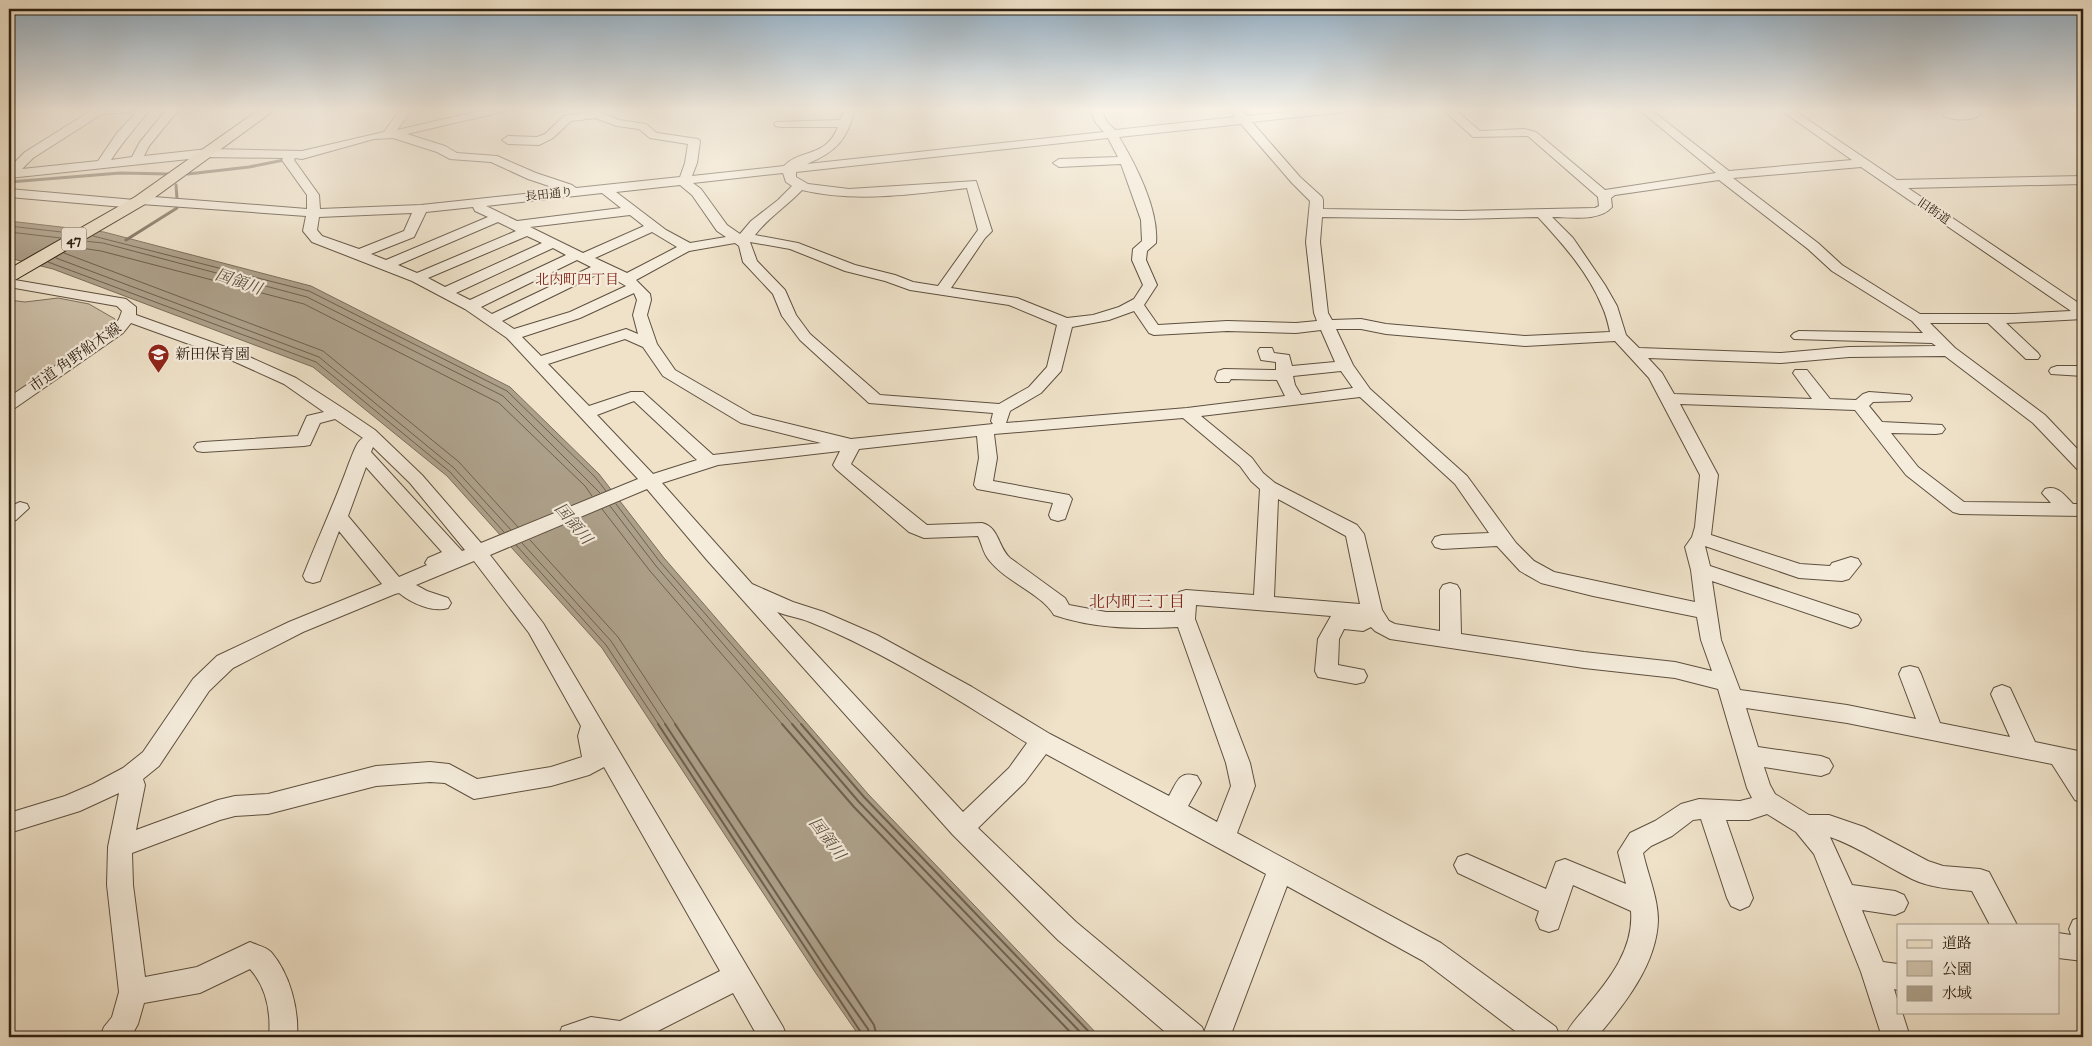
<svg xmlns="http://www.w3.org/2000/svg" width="2092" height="1046" font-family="'IM FELL DW Pica','Noto Serif JP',serif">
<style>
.green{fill:#cec1aa;stroke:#7e705e}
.water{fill:#ada08a;stroke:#7a6d5a}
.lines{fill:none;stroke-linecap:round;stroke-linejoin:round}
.shore-far1{stroke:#6e604e;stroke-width:1}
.shore{stroke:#6e604e;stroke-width:2}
.stream{stroke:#7a6d5a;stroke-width:3}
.minor-casing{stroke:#5e503f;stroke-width:2}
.major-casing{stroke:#2e2011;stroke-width:2}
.minor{fill:#f5ecdc;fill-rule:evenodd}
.major{fill:#efe2c9;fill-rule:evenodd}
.labels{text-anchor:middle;stroke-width:4.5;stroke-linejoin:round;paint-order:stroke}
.far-street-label{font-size:12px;fill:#2e2011;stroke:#f5ecdc}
.shield{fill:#f5ecdc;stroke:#6a5d4e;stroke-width:1}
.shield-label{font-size:14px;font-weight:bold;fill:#2e2011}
.far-neighbourhood-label{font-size:14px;fill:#7a1f14;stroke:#f5ecdc}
.poi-label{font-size:15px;fill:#2e2011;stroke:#f5ecdc;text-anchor:start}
.street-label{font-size:15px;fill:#2e2011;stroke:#f5ecdc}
.water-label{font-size:16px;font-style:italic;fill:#5a4d3b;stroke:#f5ecdc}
.neighbourhood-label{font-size:16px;fill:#7a1f14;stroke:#f5ecdc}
</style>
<rect width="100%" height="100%" fill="#efe2c9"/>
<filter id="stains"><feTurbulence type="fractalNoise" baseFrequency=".004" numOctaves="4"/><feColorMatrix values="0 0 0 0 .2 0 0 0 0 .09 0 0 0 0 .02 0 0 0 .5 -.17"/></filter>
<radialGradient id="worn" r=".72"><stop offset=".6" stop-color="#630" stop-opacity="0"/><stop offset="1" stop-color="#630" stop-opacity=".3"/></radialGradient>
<path class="green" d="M58,298L89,304L115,319L112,328L9,398V300L25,302Z"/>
<path class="water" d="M9,221L104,232L311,286L510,387L599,474L664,558L868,794L1100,1037H860L817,975L602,648L447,476L313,367L53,269L9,258Z"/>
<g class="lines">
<path class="shore-far1" d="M9,226L70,233
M9,232L61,238
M93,236L309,291L507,391L595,477L606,491
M84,241L103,243L307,297L503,396L600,493
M74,247L101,251L304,304L499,403L585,486L592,496
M64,253L323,351L459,462L518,527
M56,258L319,357L454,468L511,530
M48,262L316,362L450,472L504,532
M616,504L660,562L802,725
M610,506L656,566L793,725
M602,509L650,571L783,725
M530,540L618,637L676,725
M522,543L611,641L666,725
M516,545L606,645L659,725"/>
<path class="shore" d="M658,724L864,1037
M665,724L826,969L868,1029L870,1037
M675,724L874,1025L877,1037
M782,724L854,807L1075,1037
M792,724L859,802L1085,1037
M801,724L864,797L1094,1037"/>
<path class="stream" d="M188,174L249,167L284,160
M9,182L120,173L170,174
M176,185L177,199
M126,240L177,208"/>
<defs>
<path id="minor" d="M94,109H137L131,112L102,114L33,158L22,169L98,161L117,133L133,116L138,109H150C138,125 123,141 111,160L132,157L140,142L167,109H179L149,146L144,156L208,149L302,151L384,132L401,109H413L397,130L488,109H507L506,111L407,134L445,146L457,153L497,156L536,173L572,185L576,188L680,177L685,163L688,144L650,138L639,129L617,126L595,118L571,121L553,138L539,145L508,144L502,140L508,136L537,137L545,134L564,116L591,112L593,109H603L602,113L619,120L646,124L657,133L698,139L700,141L697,163L692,176L784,166C801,148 825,159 838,127H780L776,126L774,124L776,122L840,120L844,109H855C847,140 837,151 807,164L1104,132L1096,123L1090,109H1100L1107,122L1115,130L1236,117L1232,113L1238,110L1242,111L1247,116L1315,109H1349L1344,112L1252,122L1300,177L1322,197L1323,200V209L1461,211L1595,208L1599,206L1598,197L1528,136L1473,137L1442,109H1454L1480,131L1524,129L1536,132L1605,190L1716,173L1638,109H1650L1729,171L1852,160L1779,109H1792L1897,180L2083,176V184L1908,188L2083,306V319L2006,323L2038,353L2040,356L2038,359H2026L1988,323H1930L1955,348L2045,415L2083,455V471L2077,469L2033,423L1945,356L1849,357L1781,363L1648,358L1662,373L1674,394L1812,399L1793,373L1795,370H1807L1830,399L1856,400L1863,394L1869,392L1910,395L1912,398L1910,401L1873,402L1869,406L1882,422L1942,425L1945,429L1942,433L1936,434L1891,433L1918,467L1964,502L2051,503L2042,493L2045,489C2058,485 2064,495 2073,504H2083V516L1960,514L1953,512L1906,475L1855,410L1680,404L1718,475L1711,535L1800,564L1830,566L1832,563L1851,557L1858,559L1861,564L1849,579L1842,581L1799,578L1705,546L1710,566L1858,615L1861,620L1858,625L1851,628L1712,581L1721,640L1740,690L1847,705L1916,719L1899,674L1902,668L1910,666L1918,668L1921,674L1940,723L2010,737L1991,694L1994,688L2002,685L2010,688L2035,742L2083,752V770H2081L2083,774V803L2075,800L2052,764L1847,723L1746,708L1758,747L1821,756L1829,759L1833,766L1829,773L1821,776L1764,767L1770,785L1775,794L1809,815H1829L1864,827L1928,861L1943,866L1980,869L1989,872L2017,925H1990L1972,891C1952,889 1931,888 1912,879C1884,865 1859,847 1830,837L1852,885L1895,891L1904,895L1908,903L1904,911L1895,915L1862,910L1883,962L1898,964V990L1894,989L1898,1002V1012H1902L1910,1037H1882L1861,972L1814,854L1796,832L1767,814L1749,820H1726L1753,898L1749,906L1740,910L1731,906L1727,898L1701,819L1693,820L1672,836L1651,846L1643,853C1648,875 1658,898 1658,920C1657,964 1624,1005 1597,1037H1565C1569,1025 1579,1016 1587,1006C1610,979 1634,948 1631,911L1573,885L1558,929L1549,932L1540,929L1536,920L1539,911L1458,873L1454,865L1458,857L1467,854L1546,889L1556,862L1565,859L1626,884L1618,852L1630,833L1655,821L1681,804L1699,799L1740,801L1752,798L1747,788L1718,689L1675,678L1584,668L1390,639L1375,631L1371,627L1363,631L1344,629L1339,639L1338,665L1364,670L1367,676L1364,682L1356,684L1318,677L1315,671L1318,639L1331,616L1196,605L1195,619L1250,763L1255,786L1237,833L1441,943L1556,1027L1560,1037H1523L1423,961L1287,886L1230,1037H1171L1058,940L953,835L707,560L647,489L490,555L543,623L783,1027L787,1037H758L733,993L646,1037H558L562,1027L591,1017L620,1021L720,971L604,767L589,775L551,786L474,799L445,783L430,782L376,786L268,814L235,816L220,820L132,853L133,885L145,977L197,967L250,942C256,945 267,947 271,952C290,974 299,1009 297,1037H269C271,1013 267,988 250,969L200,993L144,1003L138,1024L131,1037H100L104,1027L112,1017L119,992L107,885L108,847L119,793L80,811L9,833V813L65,796L93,784L123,768L143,752L193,679L217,656L289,622L382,584L339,531L320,581L313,583L306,581L303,576C318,538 335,502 349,463C353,454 356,442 363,438L335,419L320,423L310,445L304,446L203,452L197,451L194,447L197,443L203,442L298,436L307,416L324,412L284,384L222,356L131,323L123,333L15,408L9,409V397L113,327L119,319L122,311L117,306L9,287V279L126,299L136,307V315L234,350L296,378L344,409L375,430L422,475L481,543L638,479L507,338L465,309L412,281L312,242L303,231L306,216L141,204L135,208L9,197V189L135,200L141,196L307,209V195L282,160L283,158L208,157L9,178V168L25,152ZM1241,124L1292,183L1310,201L1306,242L1314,313L1317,321L1296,323L1227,321L1158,325L1144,305L1157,285L1146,260L1147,251L1156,243C1159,210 1136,165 1119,137ZM393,138L437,152L450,159L491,162L528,179L561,190L421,205L320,209L319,195L294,160L295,158L302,159L374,139ZM1108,138L1118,157L1059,159L1053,163L1059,167L1121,164L1141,220L1142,241L1133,249L1132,260L1143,285L1134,299L1119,307L1093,315L1067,318L1017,298L951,288L985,238L992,231L976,181L849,189L808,184L796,177V172ZM1861,167L2071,311L2014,314H1920L1842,265L1818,243L1733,178ZM783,173L786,182L792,186L778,200L751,221L740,234L727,225L701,189L693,183ZM1719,180L1808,249L1832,271L1912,321L1923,333L1799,331L1794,333L1791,336L1794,339L1932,343L1936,346L1849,347L1781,353L1639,348L1626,335L1617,306L1605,285L1573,238L1552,217C1570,217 1600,222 1612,207L1611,198L1615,195ZM680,185L692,195L717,231L726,237L690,243L666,230L616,192ZM967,188L978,230L938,286L913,282L895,275L855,265L798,243L755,235C768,218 787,206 802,190C856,203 912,194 967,188ZM602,193L621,208L517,221L486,206ZM473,207L475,211L488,217L386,260L371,254L414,237L426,212ZM412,213L404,231L359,249L322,236L317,230L319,217ZM630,215L644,226L583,253L530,227ZM1322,217L1461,219L1538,217C1562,243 1588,272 1602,306C1606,314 1608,323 1610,332L1525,336L1386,324L1361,319L1332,320L1328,313L1320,242ZM498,222L516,231L417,273L398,265ZM652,232L677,247L627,273L595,258ZM527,236L542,243L445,287L428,278ZM750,242L790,249L845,271L885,281L910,290L1009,305L1057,325L1047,367L1029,387L999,404L880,395L810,334L796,315L785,290L757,261ZM735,243L739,246L743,262L773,294L782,316L800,340L869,403L993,413L991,421L993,424L851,439L753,415L675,370L657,344L647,315L651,300L650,294L636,280L689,251ZM553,248L566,255L470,300L456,293ZM577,260L591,267L492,314L481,307ZM602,272L626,286L570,312L514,329L502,321ZM634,293L637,300L633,315L638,334L626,329L541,356L522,337L580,318ZM1134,311L1149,333L1154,335L1227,331L1296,333L1321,330L1335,362L1292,366L1289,355L1274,353L1272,348H1260L1258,351L1261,360L1276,362V370L1224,369L1218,371L1215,379L1217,382H1229L1231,379L1277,380L1285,396L1187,408L1006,423L1010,411L1041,393L1061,371L1072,327L1109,320ZM1336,329H1361L1386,334L1525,346L1615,341L1649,378L1700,475L1695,527L1692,537L1685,547L1691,570L1695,602L1554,572L1534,561L1516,543L1467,476L1370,389L1353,365ZM625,339L643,347L663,376L741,423L821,443L713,455L643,392H631L589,406L548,364ZM1341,371L1353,388L1301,395L1295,385L1293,376ZM1360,397L1455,484L1489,533L1442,535L1435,537L1432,542L1435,547L1442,549L1497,546L1520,571L1541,583L1593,596L1697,617L1701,640L1712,671L1675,662L1584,652L1461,634L1460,590L1457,585L1450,583L1443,585L1440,590V631L1395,624L1389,621L1382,610L1364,534L1357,525L1275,483L1263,473L1252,458L1201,416ZM634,401L697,460L653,474L597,415ZM1183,418L1240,466L1251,481L1260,489L1254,595L1186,590L1179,592L1176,597L1175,612H1106L1069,605L1065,598L1010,558C998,547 999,527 982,523L927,525L851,464L859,449L977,436L979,458L974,485L977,489L1053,503L1049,515L1051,519L1058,521L1065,519L1072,499L1069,495L993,481L997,458L994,434ZM373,447L410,483L465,550L462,551L371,452ZM840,451L833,465L836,469L909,532L924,538L978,536C982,544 983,553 989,560C1006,582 1042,594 1054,615C1095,629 1134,629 1178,627L1226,763L1231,786L1217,822L1188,806L1201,783L1197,776C1179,770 1177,782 1169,796L1050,734L972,687L877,635L824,612L793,602L752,584L662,483L718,465ZM366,467L442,552L428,558L425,563L427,565L399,577L348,516ZM1278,499L1346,536L1360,604L1274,597ZM474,561L529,633L581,726L578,736L582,757L551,767L477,779L449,764L430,762L376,766L268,794L235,796L218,800L136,830L145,785L143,779L159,766L209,691L233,668L303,632L395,594L399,593C411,603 433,613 448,608L451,603L448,598L427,591L416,585ZM777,612C788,616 800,618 810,622C887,653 958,700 1027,743L1009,768L963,812ZM1046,754L1266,874L1204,1032L1202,1027L1076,922L978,828L1025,782Z
M1960,109H1972L1980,115C1973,121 1950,121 1943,115L1949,112H1961Z
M2057,366H2083V376L2051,374L2049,371L2051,368Z
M20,502L27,504L29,508L16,520L9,522V507Z
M2082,917L2083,961L2058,958V933L2071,935L2069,929L2073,920Z"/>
<path id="major" d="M260,109H276L147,203L15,280L9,281V269L135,197Z"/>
</defs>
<use href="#minor" class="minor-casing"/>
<use href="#major" class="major-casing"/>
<use href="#minor" class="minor"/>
<use href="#major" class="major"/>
</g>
<linearGradient id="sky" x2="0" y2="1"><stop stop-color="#90acc2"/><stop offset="0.43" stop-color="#f8f2e7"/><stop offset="1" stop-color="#f8f2e7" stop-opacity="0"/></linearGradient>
<rect width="2092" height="255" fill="url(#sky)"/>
<defs>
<symbol id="school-pin" viewBox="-11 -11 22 30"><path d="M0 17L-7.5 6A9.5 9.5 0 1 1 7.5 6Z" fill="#8f2418" stroke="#f5ecdc"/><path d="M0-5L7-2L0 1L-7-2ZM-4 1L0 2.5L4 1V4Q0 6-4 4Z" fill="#fff"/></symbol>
</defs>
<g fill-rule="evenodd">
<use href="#school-pin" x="146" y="342" width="25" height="34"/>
</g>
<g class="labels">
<g class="far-street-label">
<text transform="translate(549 194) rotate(-6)" y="4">長田通り</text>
<text transform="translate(1934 211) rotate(34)" y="4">旧街道</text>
</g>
<rect class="shield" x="61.5" y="227.5" width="25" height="23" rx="4"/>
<g class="shield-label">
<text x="74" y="244">47</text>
</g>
<g class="far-neighbourhood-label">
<text x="577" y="284">北内町四丁目</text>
</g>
<g class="poi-label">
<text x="175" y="359">新田保育園</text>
</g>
<g class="street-label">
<text transform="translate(75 357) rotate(-35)" y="5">市道 角野船木線</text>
</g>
<g class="water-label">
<text transform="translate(239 281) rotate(19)" y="6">国領川</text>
<text transform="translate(574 523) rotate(50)" y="6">国領川</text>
<text transform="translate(828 838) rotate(53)" y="6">国領川</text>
</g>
<g class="neighbourhood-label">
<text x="1137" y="607">北内町三丁目</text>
</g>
</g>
<rect width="2092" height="1046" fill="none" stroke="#efe2c9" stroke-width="30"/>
<rect x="10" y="10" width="2072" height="1026" fill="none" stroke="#2e2011" stroke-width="2.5"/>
<rect x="15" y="15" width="2062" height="1016" fill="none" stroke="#2e2011"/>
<rect x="1897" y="924" width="162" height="90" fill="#f5ecdc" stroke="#a59a8b"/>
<rect x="1907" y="940" width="25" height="8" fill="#efe2c9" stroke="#a59a8b"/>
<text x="1942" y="948" font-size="15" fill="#2e2011">道路</text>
<rect x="1907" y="961" width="25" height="15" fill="#cec1aa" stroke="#a59a8b"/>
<text x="1942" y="974" font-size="15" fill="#2e2011">公園</text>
<rect x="1907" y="986" width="25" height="15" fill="#ada08a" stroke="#a59a8b"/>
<text x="1942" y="998" font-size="15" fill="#2e2011">水域</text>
<rect width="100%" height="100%" filter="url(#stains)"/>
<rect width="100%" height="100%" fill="url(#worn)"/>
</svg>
